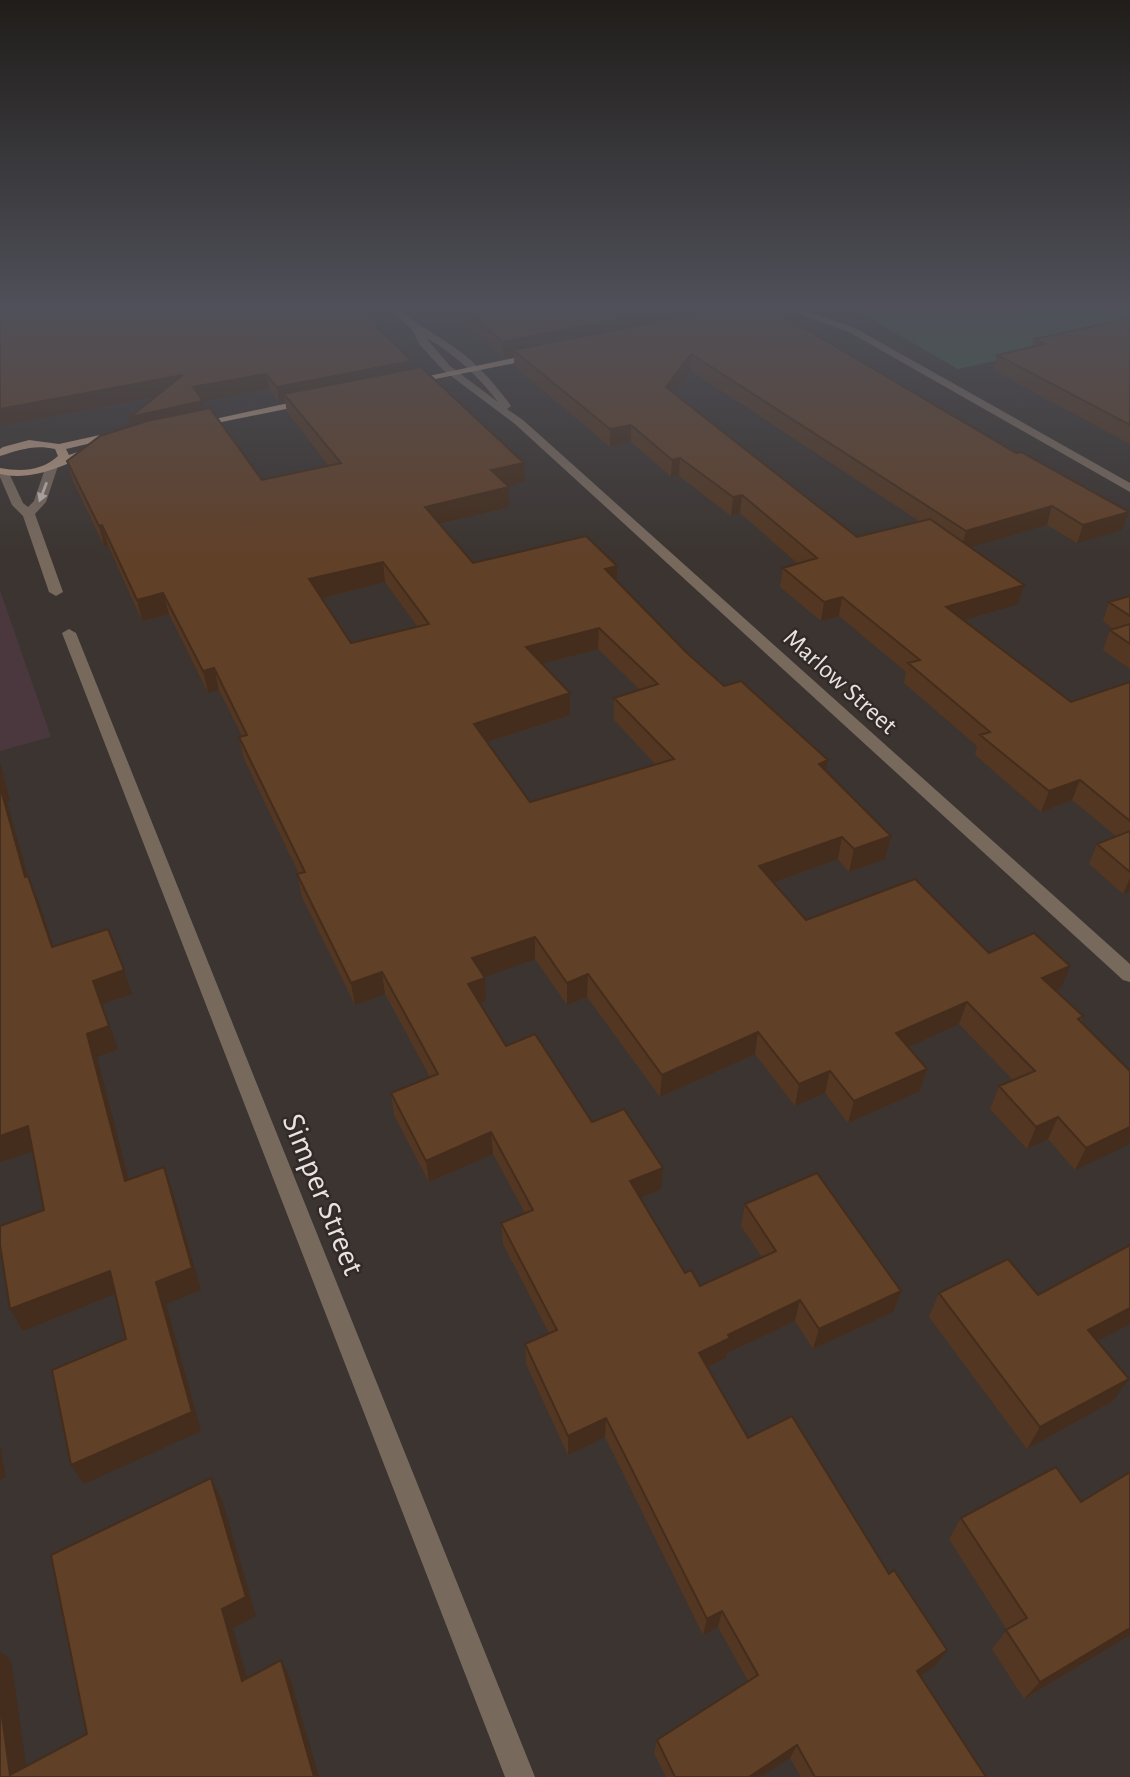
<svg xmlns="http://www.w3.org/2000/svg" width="1130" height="1777" font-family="'Alegreya Sans',sans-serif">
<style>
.commercial{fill:#4b373e}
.green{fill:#405e42}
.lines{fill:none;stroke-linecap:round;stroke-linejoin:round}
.lane{fill:#78695d;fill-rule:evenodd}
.street{fill:#78695d;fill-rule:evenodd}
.primary{fill:#b99a82;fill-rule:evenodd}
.wall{fill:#533722;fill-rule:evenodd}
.shaded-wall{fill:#442d1c}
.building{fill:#614028;stroke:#442d1c;stroke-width:2;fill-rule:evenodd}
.oneway{fill:#c1b8b3}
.labels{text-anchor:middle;stroke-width:5;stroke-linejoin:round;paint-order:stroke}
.street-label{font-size:26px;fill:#e8e3e1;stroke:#312a26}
.near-street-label{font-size:32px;fill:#e8e3e1;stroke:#312a26}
</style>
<rect width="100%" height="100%" fill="#3b3430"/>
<path class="commercial" d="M0,590L51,737L0,751Z"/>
<path class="green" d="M853,309H1130V331L958,369Z"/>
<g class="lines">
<path class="lane" d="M323,309H372L335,317Z"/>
<path class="street" d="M390,309H400C414,322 428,330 445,341C471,357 493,381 511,406L507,409L523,420L1130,964V982L1123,980L515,424L443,370L420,345L412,330ZM426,338C454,353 479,377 498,402L450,366Z
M786,309H800L855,328L1130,483V492L849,332Z
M52,463L58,466L46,502L35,514L63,592L56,596L49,592L23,516L12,505L0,477V471H8L23,503L28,507L34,501L46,466Z
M69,629L76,633L535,1777H505L62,633Z"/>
<path class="primary" d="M537,353L542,356L540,358L410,384L405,381Z
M307,399L311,400V404L197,427L192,424Z
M100,435L106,438L104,440L66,449L69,455L95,446L99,447V451C67,463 35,482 0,474V468C21,472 42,471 58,456L55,449C34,444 19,450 0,456V449L3,447L29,440L59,444Z"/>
</g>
<path class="wall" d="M0,309L174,311L182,312L181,309H364L380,325L381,331L413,368L525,482L508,486L509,487V507L440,524L473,563L616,581L687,653L724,686L828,760L826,772L891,836L885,859L849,872L838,859L773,883L806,920L989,953L1061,988L1056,990L1083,1016L1081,1022L1130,1071L1075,1170L1048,1139L1027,1149L990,1109L999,1086L1013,1080L959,1024L908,1047L927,1069L920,1091L848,1123L825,1093L795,1106L755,1054L660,1097L587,997L567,1005L535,959L484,977L486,1001L480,1003L506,1046L592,1122L661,1189L640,1198L685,1273L700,1286L762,1257L741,1226L745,1204L893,1312L813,1349L795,1321L727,1353L726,1358L708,1367L748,1438L889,1574L947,1650L936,1665L921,1676L986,1777H801L790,1758L761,1777H666L654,1753L657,1740L748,1681L718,1627L703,1635L605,1437L568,1455L526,1364L525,1344L549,1333L503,1244L501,1223L525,1213L493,1154L429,1182L394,1115L391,1093L430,1077L385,994L355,1005L302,897L297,874H299L244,759L239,737L242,736L219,690L208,693L169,614L142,621L108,545L104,546L73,481L67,461L132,426L130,417L156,397L0,426ZM269,389L279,403L285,401L287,412L329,466L262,480L205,409L203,402ZM385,582L417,626L351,643L321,598ZM598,649L640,690L614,698V720L656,765L530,802L487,742L570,715L542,664Z
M445,309H772L1122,530L1077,543L1047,525L970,547L1018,604L963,620L1071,702L1130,682V891L1123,894L1089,864L1097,844L1116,836L1072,800L1041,812L975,755L977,746L904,683L906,672L839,616L821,621L780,587L783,568L798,564L740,513L731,516L679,476L671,477L631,442L610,447L514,366V356L504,358ZM690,370L919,521L857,537L673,393Z
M1130,318V444L993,370L997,355L1032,347L1034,339Z
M1130,596V669L1103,650L1110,630L1113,629L1103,621L1109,602Z
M939,1293L1038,1295L1130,1324L1097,1341L1113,1401L1027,1449L929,1317Z
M961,1518L1130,1635L1024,1699L992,1649L1007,1630L949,1539Z"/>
<path class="shaded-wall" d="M671,309H746L513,350L514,356L504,358L503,342Z
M691,354L690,370L665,404L666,387Z
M412,361L414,376L284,394L285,401L279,403L277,387Z
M266,374L269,389L203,402L206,417L133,433L130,417L193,387Z
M183,375L187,391L0,426V409Z
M631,425V442L610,447V429Z
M680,458L679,476L671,477L672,460Z
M524,463L525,482L492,490L491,470Z
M509,487V507L427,527L425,507Z
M742,495L740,513L731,516L733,497Z
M1052,506L1047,525L961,550L966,531Z
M1129,512L1122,530L1077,543L1083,525Z
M102,525L108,545L104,546L99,526Z
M383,562L385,582L313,600L309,579Z
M617,566L616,587L605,569Z
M1024,585L1018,604L941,627L946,607Z
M163,593L169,614L142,621L137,600Z
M842,597L839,616L821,621L824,602Z
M599,628L598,649L526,668V647Z
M214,668L219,690L208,693L203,671Z
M570,693V715L475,746L474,724Z
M828,760L824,783L819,764Z
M0,761L10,801L7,802L35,901L25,877L0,786Z
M1080,780L1072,800L1041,812L1049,791Z
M891,836L885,859L849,872L854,849Z
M842,837L838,859L756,889L759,866Z
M28,876L38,900L62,971L52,947Z
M1130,878V891L1123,894Z
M535,937V959L474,981L472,958Z
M1070,966L1061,988L1033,1000L1042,978Z
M124,970L132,994L102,1004L118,1049L97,1057L135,1203L125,1181L87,1034L93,981Z
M382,972L385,994L355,1005L351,983Z
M588,974L587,997L567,1005V983Z
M485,978L486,1001L470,1007L468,984Z
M967,1002L959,1024L889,1056L896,1033Z
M758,1032L755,1054L660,1097L662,1075Z
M927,1069L920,1091L848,1123L854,1101Z
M830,1071L825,1093L795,1106L799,1084Z
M1058,1117L1048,1139L1027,1149L1036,1127Z
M28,1126L40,1149L0,1162V1136Z
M1130,1127V1144L1075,1170L1086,1148Z
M491,1132L493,1154L429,1182L426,1161Z
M164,1167L172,1189L201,1290L166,1304L201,1431L84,1484L71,1465L156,1282Z
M663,1168L661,1189L629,1203L630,1181Z
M110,1271L120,1292L23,1331L10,1309Z
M901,1291L893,1312L813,1349L819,1329Z
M800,1300L795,1321L727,1353L726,1358L696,1373L699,1353L728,1335Z
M1130,1308V1324L1074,1353L1088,1330Z
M1129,1379L1113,1401L1027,1449L1040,1427Z
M606,1418L605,1437L568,1455V1436Z
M0,1446L6,1477L0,1480Z
M211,1478L222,1500L256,1616L233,1628L253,1698L242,1681L222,1609Z
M722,1611L718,1627L703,1635L707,1619Z
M1130,1628V1635L1024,1699L1040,1682Z
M947,1650L936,1665L907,1686L917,1671Z
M0,1651L11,1661L28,1777L10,1775L0,1702Z
M281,1660L290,1678L319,1777H314Z
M797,1745L790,1758L761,1777H749Z"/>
<path class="building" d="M0,309H173L174,311L182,312L185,309H364L380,325L376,326L412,361L277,387L266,374L193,387L203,401L130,417L183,375L0,409Z
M463,309H671L503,342Z
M721,309H772L1016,453L1021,452L1129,512L1083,525L1052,506L966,531L691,354L666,387L857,537L930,519L1024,585L946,607L1071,702L1130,682V821L1080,780L1049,791L980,735L990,732L908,663L920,660L842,597L824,602L783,568L817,558L742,495L733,497L680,458L672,460L631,425L610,429L513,350Z
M1130,318V425L997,355L1045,344L1034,339Z
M421,367L524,463L491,470L509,487L425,507L473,563L586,536L617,566L605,569L687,653L724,686L741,681L828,760L819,764L891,836L854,849L842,837L759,866L806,920L915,879L989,953L1034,933L1070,966L1042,978L1083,1016L1078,1019L1130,1071V1127L1086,1148L1058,1117L1036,1127L999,1086L1035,1071L967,1002L896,1033L927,1069L854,1101L830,1071L799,1084L758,1032L662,1075L588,974L567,983L535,937L472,958L485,978L468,984L506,1046L535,1034L592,1122L624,1109L663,1168L630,1181L685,1273L691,1270L700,1286L776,1251L745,1204L817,1173L901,1291L819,1329L800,1300L728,1335L730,1338L699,1353L748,1438L792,1416L889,1574L894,1570L947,1650L917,1671L986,1777H815L797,1745L749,1777H675L657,1740L758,1675L722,1611L707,1619L606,1418L568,1436L525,1344L557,1330L501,1223L533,1210L491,1132L426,1161L391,1093L438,1074L382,972L351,983L297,874L305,872L239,737L247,735L214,668L203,671L163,593L137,600L102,525L99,526L67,461L100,436L147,421L210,408L262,480L341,463L284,394ZM383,562L429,624L351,643L309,579ZM599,628L658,684L614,698L674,759L530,802L474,724L570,693L526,647Z
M1130,596V616L1109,602Z
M1130,624V644L1110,630Z
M0,786L25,877L28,876L52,947L108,929L124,970L93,981L109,1026L87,1034L125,1181L164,1167L192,1268L156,1282L192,1412L71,1465L52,1370L126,1339L110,1271L10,1309L0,1245V1226L44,1210L28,1126L0,1136Z
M1130,831V872L1097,844Z
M1130,1245V1308L1088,1330L1129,1379L1040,1427L939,1293L1008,1259L1038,1295Z
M1056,1467L1081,1502L1130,1472V1628L1040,1682L1006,1630L1027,1618L961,1518Z
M211,1478L246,1597L222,1609L242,1681L281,1660L314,1777H0V1702L10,1775L87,1734L51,1555Z"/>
<defs><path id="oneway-solid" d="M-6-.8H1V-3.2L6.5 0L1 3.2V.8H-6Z" transform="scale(1.75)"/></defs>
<use class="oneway" href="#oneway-solid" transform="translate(43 492) rotate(111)"/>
<linearGradient id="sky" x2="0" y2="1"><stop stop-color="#201d1a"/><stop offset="0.55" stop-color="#4f5059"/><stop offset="1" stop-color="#4f5059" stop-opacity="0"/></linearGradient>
<rect width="1130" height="558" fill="url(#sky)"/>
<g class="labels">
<g class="street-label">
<text transform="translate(841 681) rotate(42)" y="9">Marlow Street</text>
</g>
<g class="near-street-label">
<text transform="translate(324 1194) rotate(68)" y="11">Simper Street</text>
</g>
</g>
</svg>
